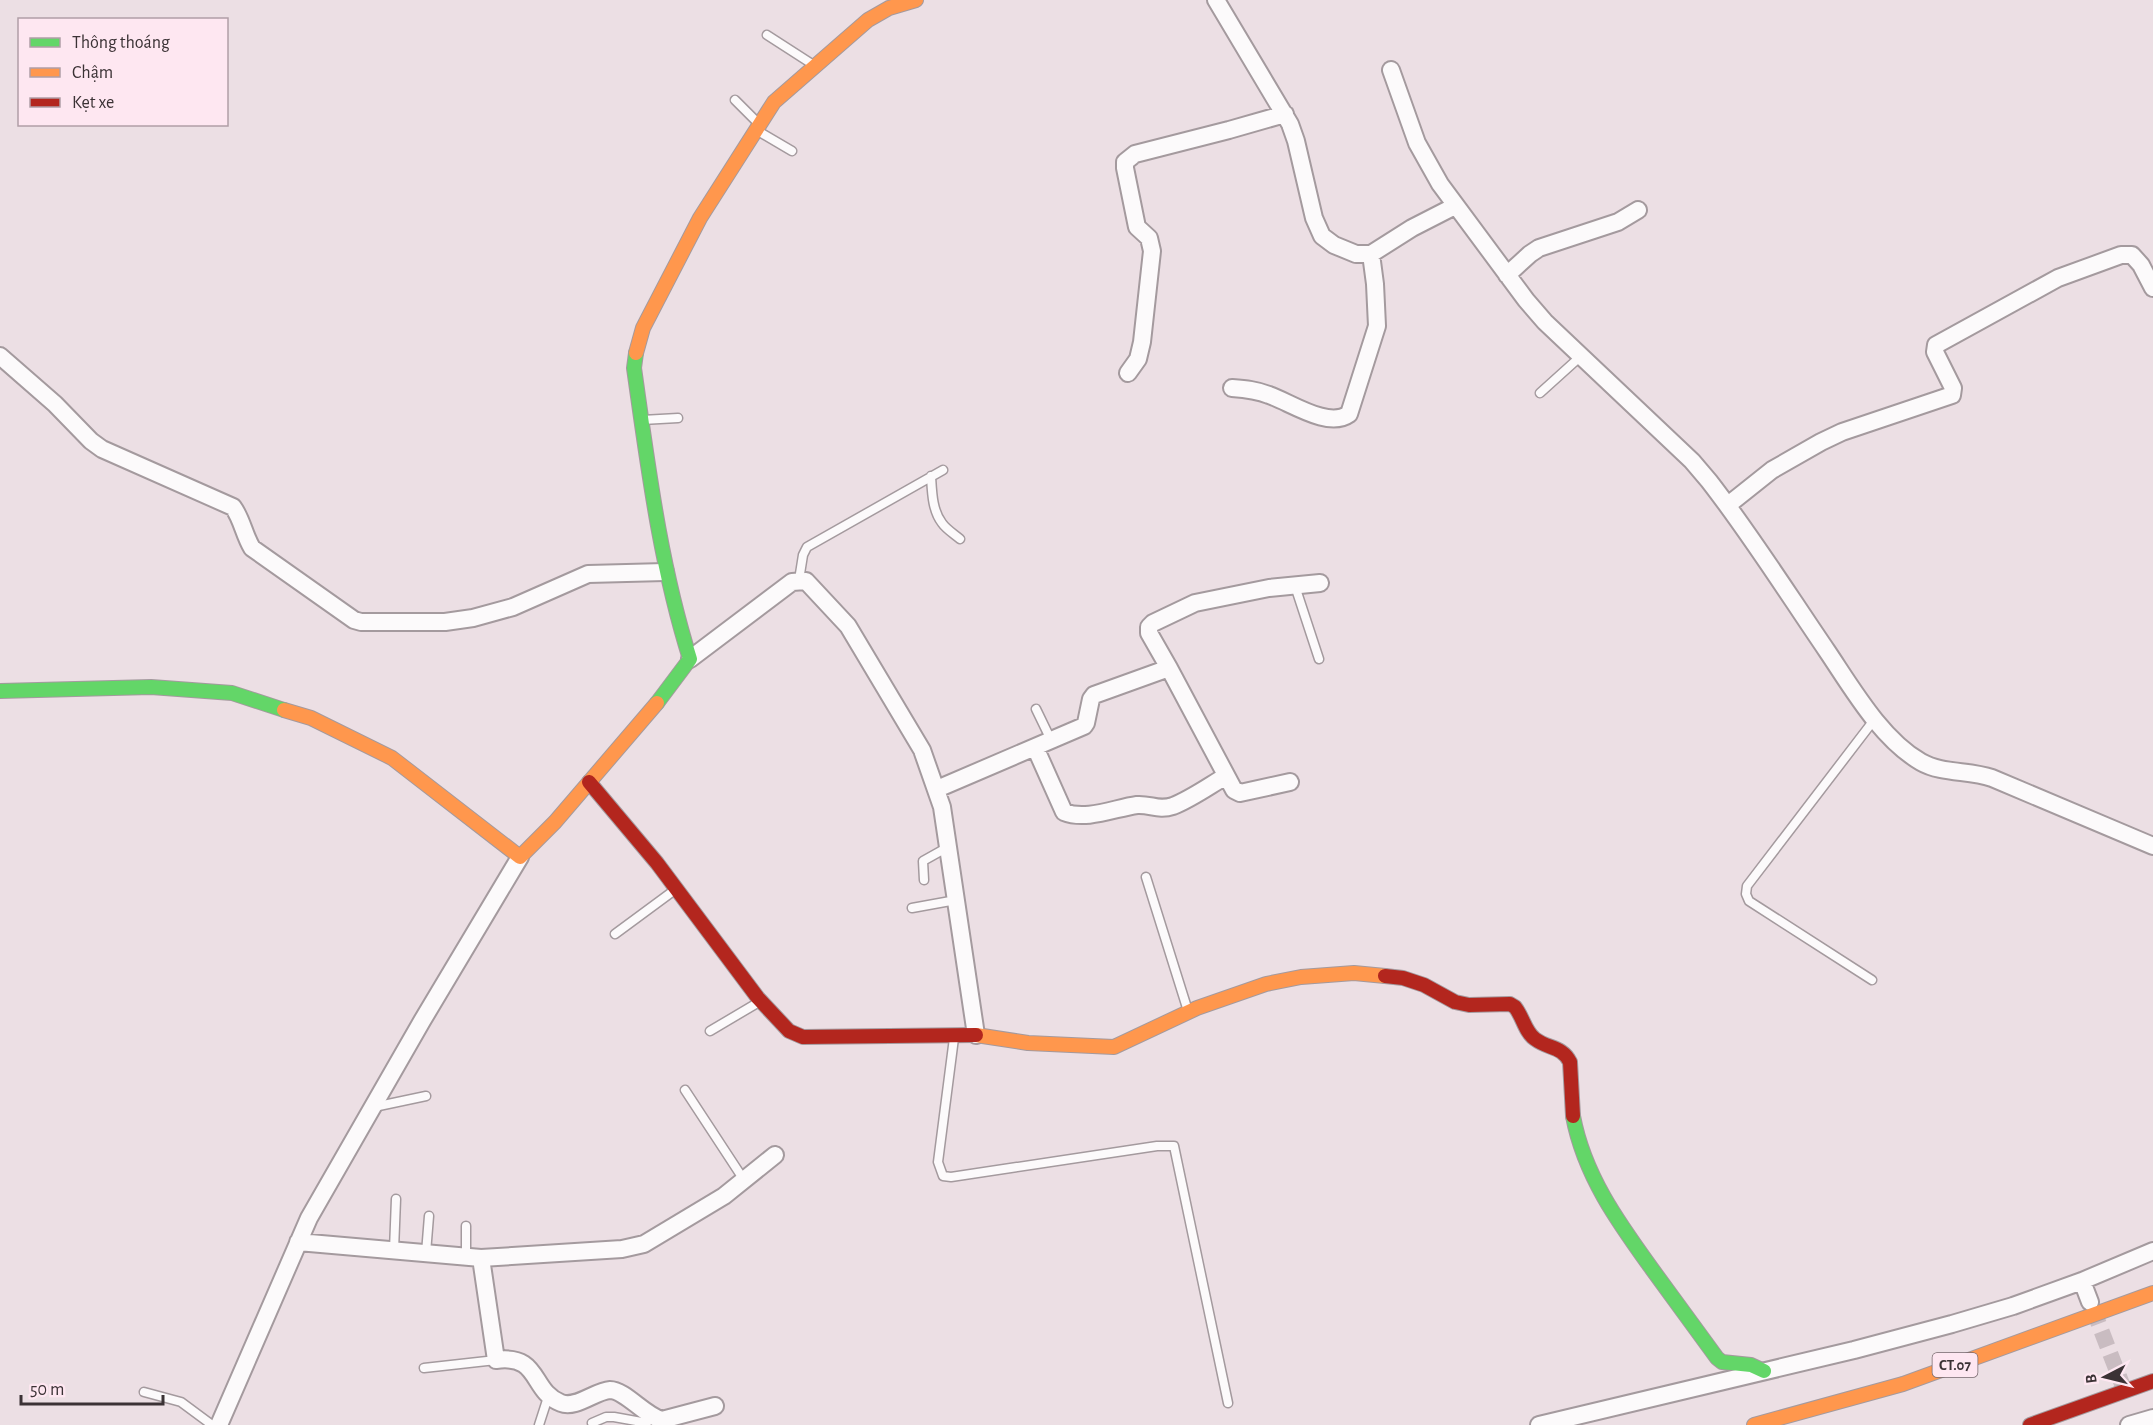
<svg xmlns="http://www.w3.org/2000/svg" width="2153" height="1425" font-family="'Alegreya Sans',sans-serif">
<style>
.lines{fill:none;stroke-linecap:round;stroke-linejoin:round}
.street-tunnel{stroke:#c9bcc1;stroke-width:16;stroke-dasharray:16 8;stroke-linecap:butt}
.lane-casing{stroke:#a49a9e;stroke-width:11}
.street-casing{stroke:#a49a9e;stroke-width:20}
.fast-casing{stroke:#a49a9e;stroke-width:16}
.slow-casing{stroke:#a49a9e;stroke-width:16}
.jam-casing{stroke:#a49a9e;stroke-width:16}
.lane{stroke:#fcfafb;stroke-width:8}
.street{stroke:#fcfafb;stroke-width:16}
.fast{stroke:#63d668;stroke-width:14}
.slow{stroke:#ff974d;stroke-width:14}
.jam{stroke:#b3261e;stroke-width:14}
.labels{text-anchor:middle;stroke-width:6;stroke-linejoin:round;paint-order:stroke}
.shield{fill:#fee7f1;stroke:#76686d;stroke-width:1.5}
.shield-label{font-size:15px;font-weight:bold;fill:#3b3235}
</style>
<rect width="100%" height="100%" fill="#ecdfe4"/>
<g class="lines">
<path class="street-tunnel" d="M2093,1309L2127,1397"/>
<defs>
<path id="lane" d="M767,35L812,64
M735,100L757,122
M758,131L792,151
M1540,393L1581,356
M642,420L678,418
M931,476C932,491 932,510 942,523C946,529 954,534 960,539
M799,580L803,555L807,547L943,470
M1295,586L1319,659
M1036,709L1051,740
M1146,877L1188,1011
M924,880L923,861L948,847
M912,908L956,900
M615,934L676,889
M1872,980L1749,901L1746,894L1747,886L1874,720
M710,1031L759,1002
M954,1038L938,1162L943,1176L951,1177L1157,1146H1174L1228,1403
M685,1090L744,1180
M374,1107L426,1096
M466,1226V1256
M394,1250L396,1199
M426,1253L429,1216
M424,1368L496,1360
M144,1392L181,1402L212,1425
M592,1423L606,1417H614L647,1423
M539,1425L549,1394"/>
<path id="street" d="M1216,0L1290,124L1296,141L1314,218L1322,236L1334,245L1356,254H1371L1412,228L1455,206
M1391,70L1417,143L1440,184L1526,300L1545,322L1692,461L1709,481C1751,535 1788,594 1827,651C1852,688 1881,739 1921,762C1942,774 1969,770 1992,778L2153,846
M1507,275L1530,254L1539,248L1618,222L1638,210
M0,356L55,404L91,441L102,449L233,507C242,519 244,535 252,548L354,620L361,622H445L473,618L513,607L588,574L665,572
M1128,373L1138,359L1142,342L1152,251L1149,238L1137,227L1125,168V162L1135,154L1229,130L1285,114
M1232,388C1245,389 1257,390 1269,395C1290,402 1328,429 1349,414L1377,326L1375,284L1371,254
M1728,505L1772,470L1821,442L1842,432L1952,395L1953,388L1935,352L1936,345L2058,278L2121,255H2132L2141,265L2153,288
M690,659L792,582L806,581L848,626L922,750L942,807L976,1035
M1169,668L1234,790L1240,793L1290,782
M1035,747L1064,812C1086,821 1115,808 1137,805C1151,804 1158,811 1173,806C1191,799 1209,786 1226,776
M937,789L1084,726L1086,723L1091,699L1094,695L1169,668L1149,633V627L1153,623L1195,603L1269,588L1320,583
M298,1242L481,1258L496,1360C541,1354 530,1391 561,1403C576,1409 595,1391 610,1390C625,1390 645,1416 662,1420L715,1406
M481,1258L622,1249L644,1244L724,1196L775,1155
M2082,1281L2090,1302
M219,1425L309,1218L422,1021L520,857
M1539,1425L1854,1350L1952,1324L2013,1306L2082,1281L2153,1251
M2129,1425L2153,1418"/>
<path id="fast" d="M636,353L634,368C648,466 660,564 690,659L657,703
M0,691L151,687L232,693L284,710
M1573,1116C1584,1175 1618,1222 1652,1269C1674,1299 1695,1328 1717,1358L1722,1362L1751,1365L1764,1371"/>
<path id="slow" d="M636,353L643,328L700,218L774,102L868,20L889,8L916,0
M284,710L311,718L392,758L520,857L555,822L657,703
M976,1035L1028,1043L1114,1047L1197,1008L1266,984L1301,977L1354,973L1385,976
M1754,1425L1903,1384L2153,1293"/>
<path id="jam" d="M589,782L657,863L758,998L789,1031L803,1037L976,1035
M1385,976L1403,978L1424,985L1455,1002L1469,1005L1510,1004L1515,1007C1523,1017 1525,1032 1535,1039C1548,1049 1562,1046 1570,1062L1573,1116
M2030,1425L2153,1381"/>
</defs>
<use href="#lane" class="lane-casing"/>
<use href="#street" class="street-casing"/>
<use href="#fast" class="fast-casing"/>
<use href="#slow" class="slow-casing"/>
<use href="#jam" class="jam-casing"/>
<use href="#lane" class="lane"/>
<use href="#street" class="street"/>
<use href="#fast" class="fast"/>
<use href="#slow" class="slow"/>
<use href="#jam" class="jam"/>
</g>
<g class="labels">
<rect class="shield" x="1932.5" y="1353" width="45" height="24" rx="4.5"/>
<g class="shield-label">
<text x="1955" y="1370">CT.07</text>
</g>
</g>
<rect x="18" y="18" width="210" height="108" fill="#fee7f1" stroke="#b09fa6" stroke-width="1.5"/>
<rect x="30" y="38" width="30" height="9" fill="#63d668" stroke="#b09fa6" stroke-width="1.5"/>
<text x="72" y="48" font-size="18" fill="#3b3235">Thông thoáng</text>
<rect x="30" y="68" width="30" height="9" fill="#ff974d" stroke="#b09fa6" stroke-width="1.5"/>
<text x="72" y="78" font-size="18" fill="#3b3235">Chậm</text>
<rect x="30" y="98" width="30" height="9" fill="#b3261e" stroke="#b09fa6" stroke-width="1.5"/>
<text x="72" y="108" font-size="18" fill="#3b3235">Kẹt xe</text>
<g transform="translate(2105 1377) rotate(263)" stroke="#fee7f1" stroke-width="4.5" paint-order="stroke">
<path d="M0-4.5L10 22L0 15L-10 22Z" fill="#3b3235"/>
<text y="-9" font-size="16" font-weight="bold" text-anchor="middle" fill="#3b3235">B</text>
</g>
<path d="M21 1395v9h142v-9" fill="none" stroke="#3b3235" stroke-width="3"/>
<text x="30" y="1395" font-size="18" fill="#3b3235" stroke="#fee7f1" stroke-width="4.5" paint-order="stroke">50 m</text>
</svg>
